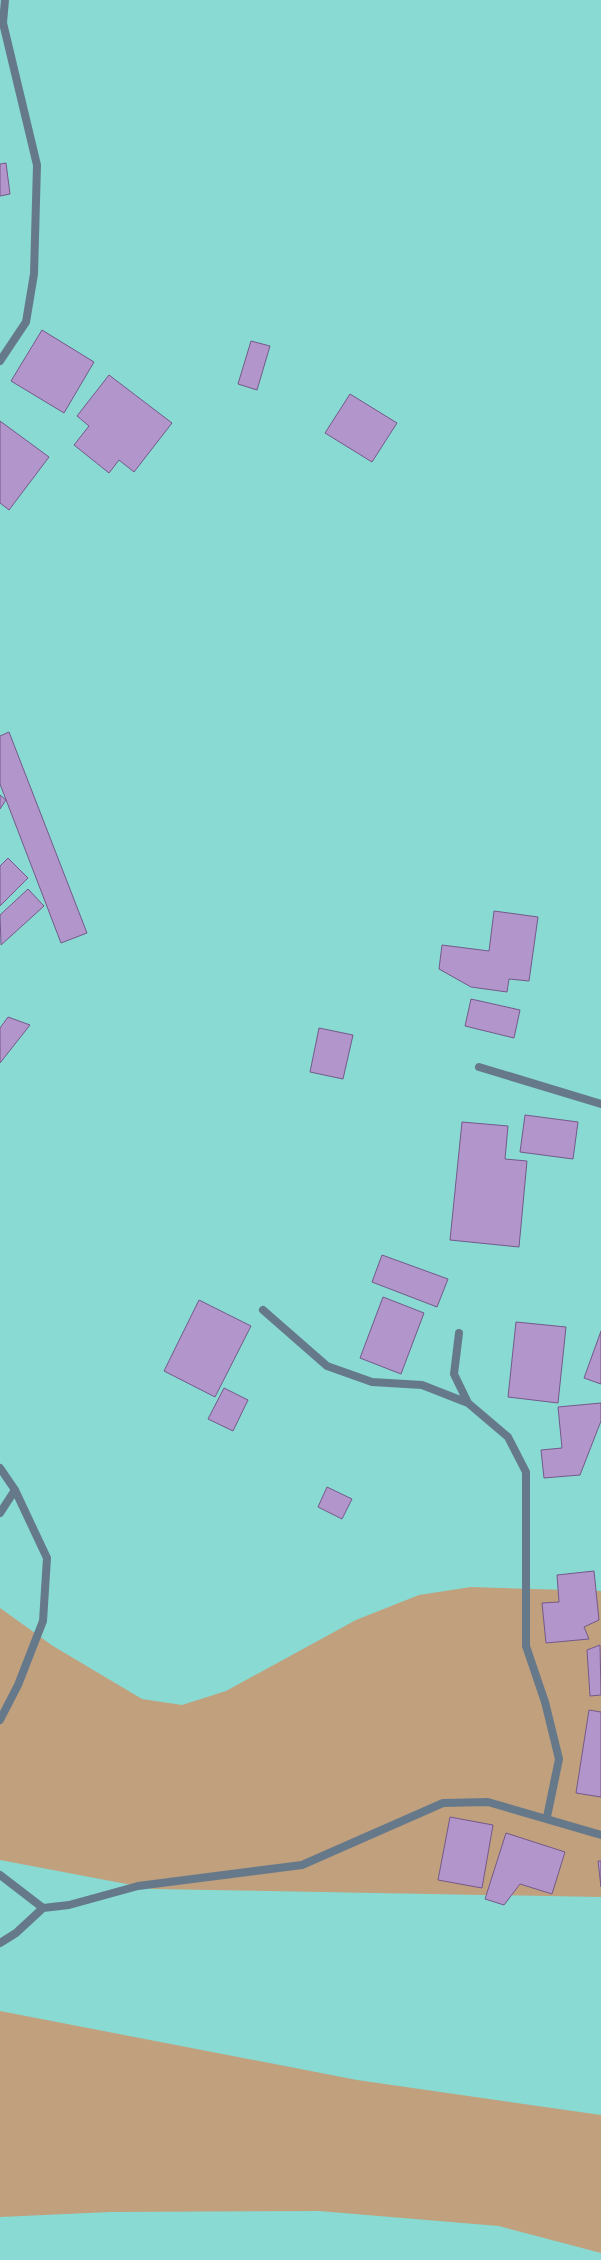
<svg xmlns="http://www.w3.org/2000/svg" width="601" height="2260" font-family="'Roboto Serif',serif">
<style>
.green{fill:#c1a07d}
.building{fill:#b295ca;stroke:#74598a}
.lines{fill:none;stroke-linecap:round;stroke-linejoin:round}
.minor{stroke:#66798b;stroke-width:8}
</style>
<rect width="100%" height="100%" fill="#88dad3"/>
<path class="green" d="M471,1587L601,1591V1897L153,1889L0,1860V1608L53,1646L142,1699L182,1705L226,1691L356,1620L419,1595Z
M0,2011L357,2080L601,2115V2253L499,2226L319,2211L110,2212L0,2217Z"/>
<path class="building" d="M6,163L10,194L0,196V164Z
M42,330L94,362L64,413L11,381Z
M251,341L270,346L257,390L238,384Z
M109,375L172,423L134,472L119,460L109,473L74,445L89,426L77,416Z
M350,394L397,423L372,462L325,433Z
M0,421L49,457L9,510L0,503Z
M9,732L87,933L61,943L0,784V736Z
M0,795L6,800L0,809Z
M8,858L28,878L0,906V866Z
M28,889L44,906L1,945L0,915Z
M494,911L538,917L529,981L509,979L507,992L471,987L439,969L442,945L489,951Z
M471,999L520,1010L514,1038L465,1026Z
M8,1017L30,1025L0,1063V1028Z
M319,1028L353,1035L343,1079L310,1072Z
M525,1115L578,1122L573,1159L520,1152Z
M462,1122L508,1126L505,1159L527,1161L519,1247L450,1240Z
M382,1255L448,1279L437,1307L372,1282Z
M383,1297L424,1313L401,1374L360,1358Z
M199,1300L251,1326L215,1397L164,1371Z
M516,1322L566,1327L558,1403L508,1397Z
M601,1331V1384L584,1378Z
M224,1388L248,1400L233,1431L208,1419Z
M601,1403V1421L580,1475L544,1478L541,1450L562,1448L558,1407Z
M327,1487L352,1499L342,1519L318,1507Z
M594,1571L599,1620L584,1627L589,1639L546,1643L542,1603L559,1602L557,1575Z
M600,1645L601,1695L590,1696L587,1650Z
M589,1710L601,1712V1797L576,1793Z
M450,1817L493,1825L482,1888L438,1880Z
M506,1833L565,1852L552,1894L520,1884L504,1905L485,1899Z
M598,1861H601V1887Z"/>
<g class="lines">
<path class="minor" d="M0,361L26,322L34,274L37,165L3,23L5,0
M479,1067L601,1104
M263,1310L327,1366L372,1382L422,1385L468,1403
M459,1333L454,1374L468,1403L508,1437L526,1472V1646L545,1702L559,1759L547,1817
M0,1468L15,1490L47,1558L43,1621L18,1685L0,1720
M0,1513L15,1490
M0,1875L43,1908
M0,1943L16,1933L43,1908L69,1905L138,1886L302,1865L443,1803L488,1802L601,1835"/>
</g>
</svg>
